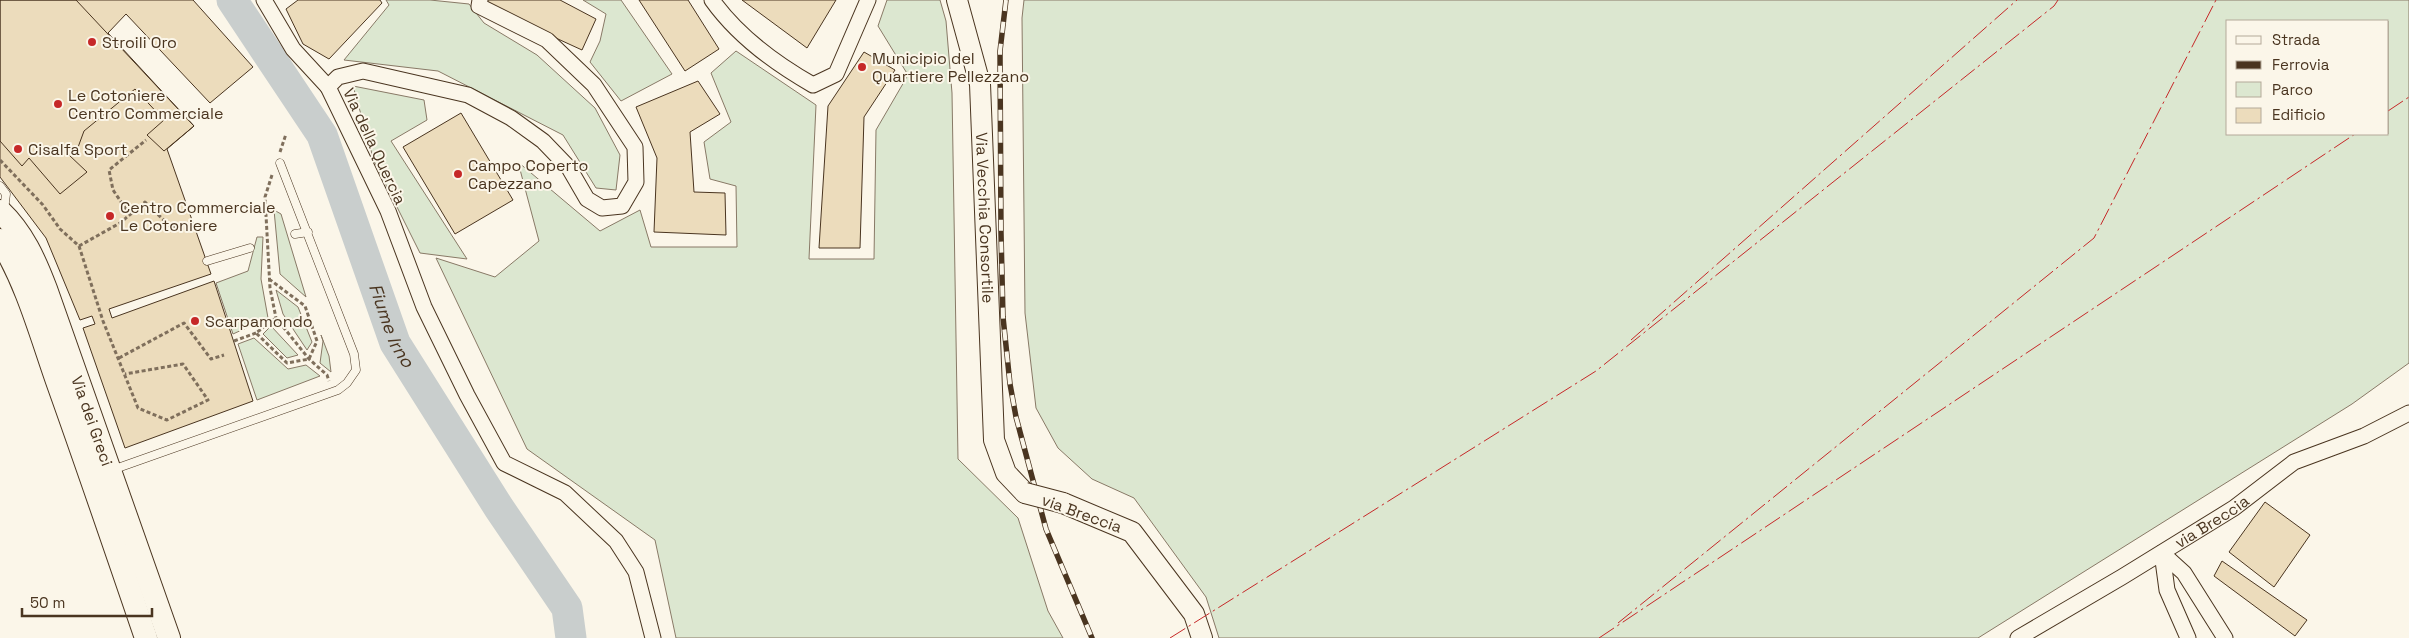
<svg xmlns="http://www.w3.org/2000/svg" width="2409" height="638" font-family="'Space Grotesk',sans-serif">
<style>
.green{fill:#dce7d0;stroke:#887966;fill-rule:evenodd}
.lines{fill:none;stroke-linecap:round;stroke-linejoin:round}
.river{stroke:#c9cecd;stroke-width:31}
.building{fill:#ecdcbc;stroke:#4a3520}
.service-casing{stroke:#4a3520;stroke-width:9}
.minor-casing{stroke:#4a3520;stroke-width:17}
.tertiary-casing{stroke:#4a3520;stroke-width:22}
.secondary-casing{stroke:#4a3520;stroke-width:24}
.path{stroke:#7f6f5c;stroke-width:3;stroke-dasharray:4 2.5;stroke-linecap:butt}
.service{stroke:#fbf6e9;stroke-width:8}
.minor{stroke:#fbf6e9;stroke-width:15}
.tertiary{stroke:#fbf6e9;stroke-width:20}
.secondary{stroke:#fbf6e9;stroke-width:22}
.rail-casing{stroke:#4a3520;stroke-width:5.5}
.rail{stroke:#fbf6e9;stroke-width:4;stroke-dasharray:11;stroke-linecap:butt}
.tertiary-bridge-casing{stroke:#4a3520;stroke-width:22;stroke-linecap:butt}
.tertiary-bridge{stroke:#fbf6e9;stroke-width:20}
.power{stroke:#c62828;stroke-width:1;stroke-dasharray:18 4 2.5 4;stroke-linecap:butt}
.poi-dot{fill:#c62828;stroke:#fbf6e9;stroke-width:2}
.labels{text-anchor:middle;stroke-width:4;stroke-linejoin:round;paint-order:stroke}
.poi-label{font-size:16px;fill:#4a3520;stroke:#fbf6e9;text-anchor:start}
.street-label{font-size:16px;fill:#4a3520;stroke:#fbf6e9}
.water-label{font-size:18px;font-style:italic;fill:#4a3520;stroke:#fbf6e9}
</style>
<rect width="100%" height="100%" fill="#fbf6e9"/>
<path class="green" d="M386,0H430L469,4L484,23L537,55L595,108L620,155L616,190L596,188L563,135L438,71L344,60L389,5Z
M583,0H621L672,74L621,101L590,62L600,41L606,14Z
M887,0H940L946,21L952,93L958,459L1018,518L1048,611L1063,638H676L655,540L527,449L436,258L495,277L539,241L518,162L600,231L640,210L651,247H737L736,186L710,179L704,142L731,122L711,73L736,51L816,105L809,259H874L876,130L908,75L878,26Z
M1024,0H2409V363L2352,404L1978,638H1219L1206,597L1134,498L1092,479L1058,448L1036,408L1025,313L1022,18ZM2228,21H2388V134H2228Z
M353,86L424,100L427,120L391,141L467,259L420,253L374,161Z
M274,210L281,214L306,297L280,274Z
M257,237H263L261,279L268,318L233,334L216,283L248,271Z
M276,290L298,307L312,342L307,350L283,314Z
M271,326L298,355L287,358L263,334Z
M321,335L329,356L331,372L320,363L323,341Z
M254,338L288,369L306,365L320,376L257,400L238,344Z"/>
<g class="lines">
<path class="river" id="s1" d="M232,0L322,135L395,343L499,508L567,608L571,638"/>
</g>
<path class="building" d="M0,0H193L253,67L210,103L126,14L108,33L194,126L167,149L211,274L109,309L112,318L214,281L253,401L125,448L83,328L95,324L92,316L80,320L46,238L0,177Z
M0,0H76L194,126L164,151L147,135L164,120L135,89L84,131L77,150L69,155L87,172L60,194L29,158L22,166L0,141Z
M298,0H380L382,3L329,59L303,44L286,9Z
M487,0H560L596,19L582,50L486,6Z
M639,0H688L719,49L685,71Z
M742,0H836L807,48Z
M864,52L895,70L864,117L860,248H819L828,106Z
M698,81L720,114L690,132L694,192L725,193L726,235L654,232L657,158L636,107Z
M461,113L513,200L455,234L403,147Z
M2265,502L2310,535L2274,587L2229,552Z
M2222,561L2307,620L2295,636L2214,576Z"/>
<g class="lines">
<defs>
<path id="service" d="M0,186L6,194L4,210
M295,234L308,232
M207,261L250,248
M112,470L338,390L347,383L356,370L354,354L280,163"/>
<g id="minor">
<path d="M264,0L293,49L328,87"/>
<path d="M480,0L479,6L547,40L594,85L635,147L636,182L622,206L602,208L587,199L569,168L543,141L511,118L468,95L363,71L338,77L328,87L388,211L424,307L467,395L504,463L565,493L616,541L636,572L653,638"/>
<path d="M712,0C737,35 776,64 813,85L836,74L868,0"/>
<path d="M2162,553L2184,573L2225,638"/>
<path d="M2162,553L2167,590L2188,638"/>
<path id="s2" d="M2018,638L2122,577L2234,508L2294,462L2364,436L2409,413"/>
</g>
<g id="tertiary">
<path id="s3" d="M957,0L980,84L994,440L1006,473L1025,493"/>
<path d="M1063,503L1132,532L1194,614L1202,638"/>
</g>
<g id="secondary">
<path id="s4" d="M0,211C23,233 35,260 46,289L169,638"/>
<path d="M0,240C27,283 41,336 58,384C88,468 117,553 146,638"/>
</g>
</defs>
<use href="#service" class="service-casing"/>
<use href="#minor" class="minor-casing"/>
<use href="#tertiary" class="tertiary-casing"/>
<use href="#secondary" class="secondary-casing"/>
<path class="path" d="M280,152L286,134
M0,160L43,205L60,229L79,246L103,321L138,408L167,420L208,400L183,364L125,374
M272,175L265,197L270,288L276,318L309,359L327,375L329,381
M130,215L113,190L109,170L146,140
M79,246L120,223L145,202L171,227L179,225
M269,279L305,306L317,341L309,359L287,363L256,333L276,318
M234,341L256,333
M119,358L184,323L211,359L224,355"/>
<use href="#service" class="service"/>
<use href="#minor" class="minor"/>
<use href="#tertiary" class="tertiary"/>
<use href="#secondary" class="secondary"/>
<defs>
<path id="rail" d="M1006,0L1000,51L1001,233L1003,317L1010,384L1016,417L1046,529L1092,638"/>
</defs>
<use href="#rail" class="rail-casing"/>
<use href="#rail" class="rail"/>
<defs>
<path id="tertiary-bridge" d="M1025,493L1063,503"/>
</defs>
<use href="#tertiary-bridge" class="tertiary-bridge-casing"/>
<use href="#tertiary-bridge" class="tertiary-bridge"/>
<path class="power" d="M2388,111L2409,97
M1631,340L2017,0
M1618,623L2094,238L2216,0
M1170,638L1596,371L2054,6L2058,0
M1599,638L2355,134"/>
</g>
<g class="poi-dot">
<circle cx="92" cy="42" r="5"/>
<circle cx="862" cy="67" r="5"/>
<circle cx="58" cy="104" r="5"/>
<circle cx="18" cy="149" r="5"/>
<circle cx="458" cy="174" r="5"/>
<circle cx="110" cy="216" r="5"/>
<circle cx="195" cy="321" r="5"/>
</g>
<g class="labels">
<g class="poi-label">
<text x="102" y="48">Stroili Oro</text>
<text x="872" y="64">Municipio del<tspan x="872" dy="18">Quartiere Pellezzano</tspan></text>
<text x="68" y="101">Le Cotoniere<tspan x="68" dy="18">Centro Commerciale</tspan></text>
<text x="28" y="155">Cisalfa Sport</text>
<text x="468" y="171">Campo Coperto<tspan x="468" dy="18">Capezzano</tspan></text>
<text x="120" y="213">Centro Commerciale<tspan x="120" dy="18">Le Cotoniere</tspan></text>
<text x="205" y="327">Scarpamondo</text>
</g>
<g class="street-label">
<text transform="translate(375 146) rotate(65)" y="6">Via della Quercia</text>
<text dy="6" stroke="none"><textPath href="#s3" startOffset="221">Via Vecchia Consortile</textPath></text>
<text dy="6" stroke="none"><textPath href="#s4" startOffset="231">Via dei Greci</textPath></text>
<text transform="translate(1082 513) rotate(20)" y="6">via Breccia</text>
<text dy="6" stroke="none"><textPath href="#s2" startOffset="226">via Breccia</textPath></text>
</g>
<g class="water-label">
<text dy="6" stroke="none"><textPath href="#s1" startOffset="365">Fiume Irno</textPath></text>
</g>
</g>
<rect x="2226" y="20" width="162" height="115" fill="#fbf6e9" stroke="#b4a999"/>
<rect x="2236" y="36" width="25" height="8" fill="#fbf6e9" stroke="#b4a999"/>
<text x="2272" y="45" font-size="15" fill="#4a3520">Strada</text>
<rect x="2236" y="61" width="25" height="8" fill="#4a3520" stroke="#b4a999"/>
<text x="2272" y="70" font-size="15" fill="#4a3520">Ferrovia</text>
<rect x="2236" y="82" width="25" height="15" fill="#dce7d0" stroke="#b4a999"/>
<text x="2272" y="95" font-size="15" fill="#4a3520">Parco</text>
<rect x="2236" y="108" width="25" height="15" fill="#ecdcbc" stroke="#b4a999"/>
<text x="2272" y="120" font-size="15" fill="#4a3520">Edificio</text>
<path d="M22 608v8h130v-8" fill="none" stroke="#4a3520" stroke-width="2.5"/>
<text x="30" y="608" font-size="15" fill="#4a3520" stroke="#fbf6e9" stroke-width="4" paint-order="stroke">50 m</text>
</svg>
